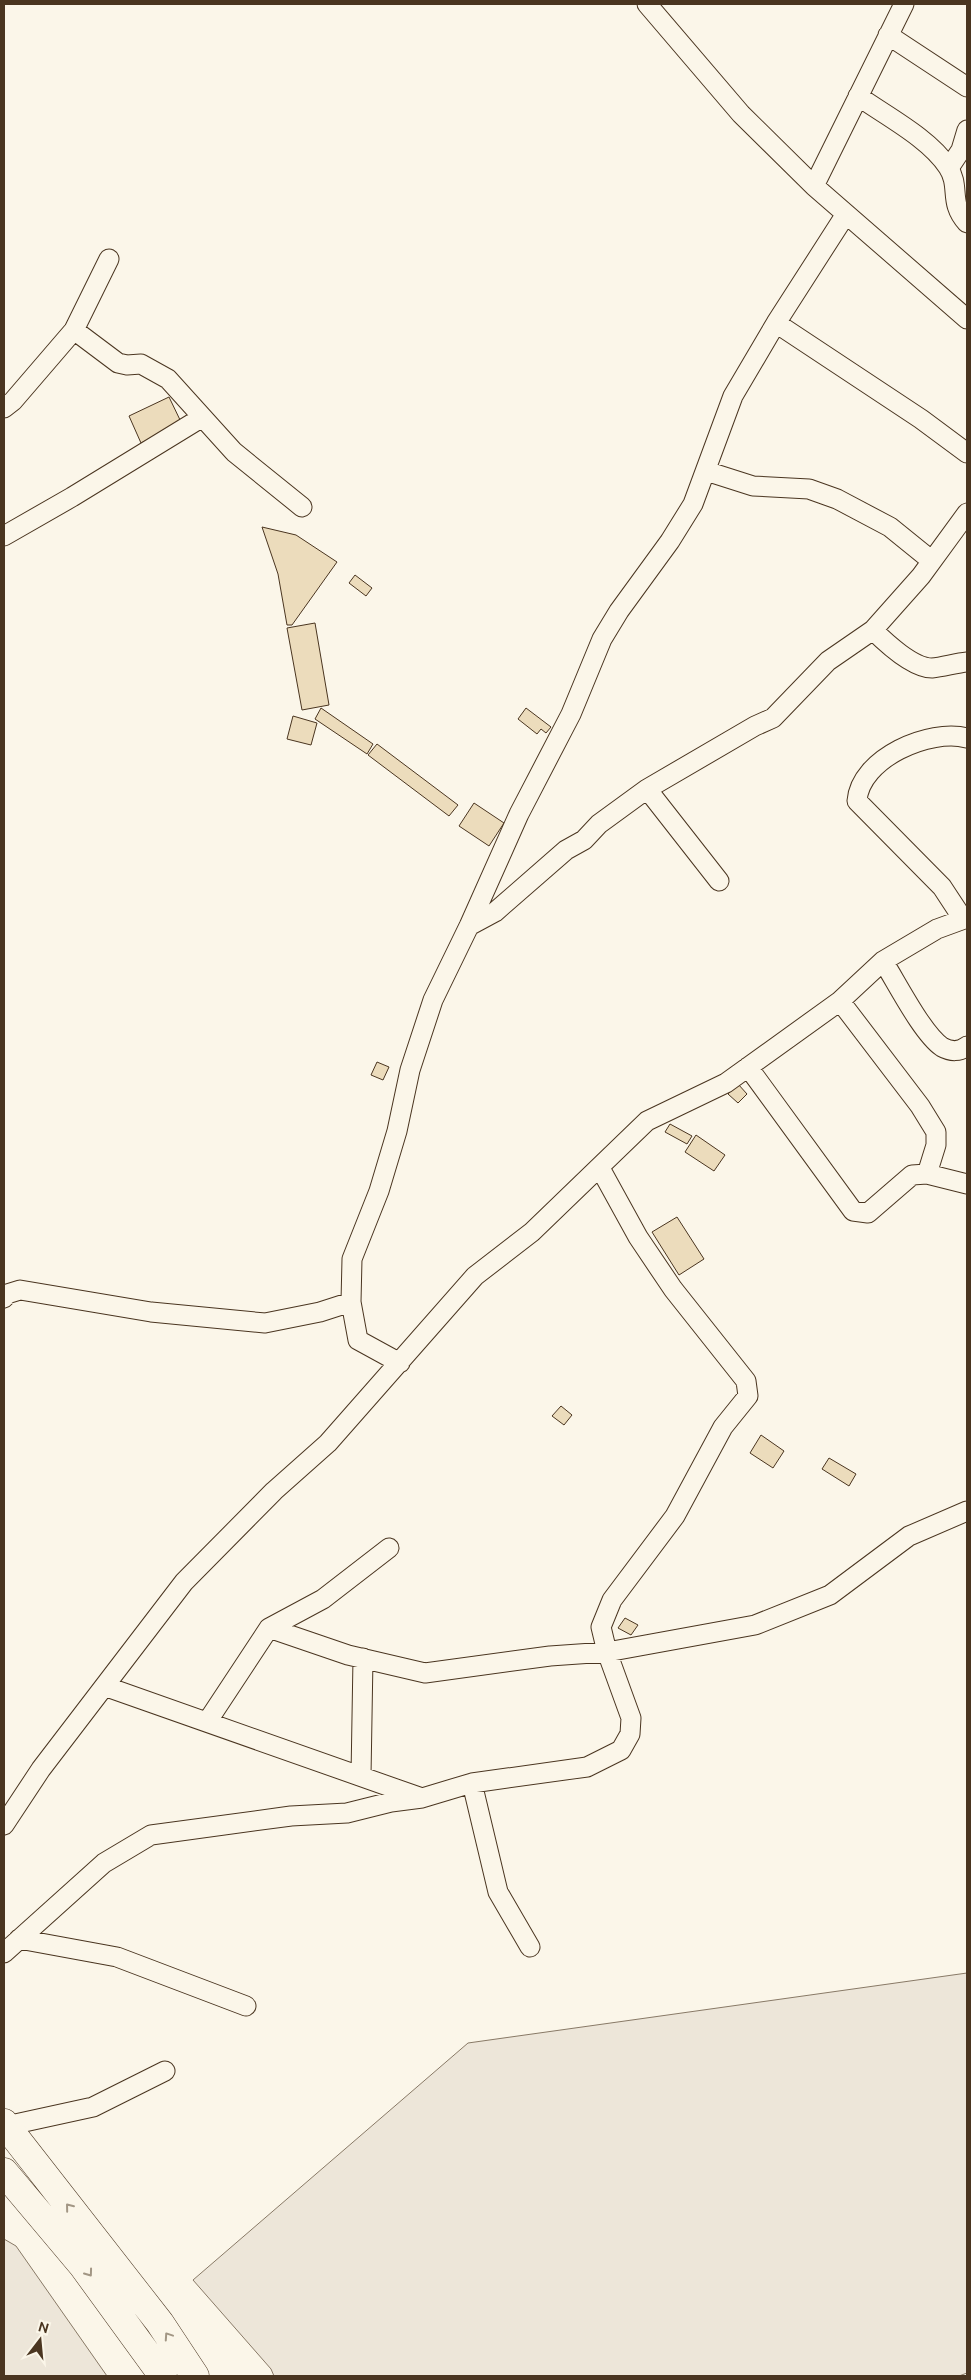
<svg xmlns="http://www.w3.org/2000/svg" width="971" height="2380" font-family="Ubuntu,sans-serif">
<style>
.green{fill:#ede6d9;stroke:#887966}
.building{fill:#ecdcbc;stroke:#4a3520}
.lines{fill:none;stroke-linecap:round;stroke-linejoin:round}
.minor-casing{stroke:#4a3520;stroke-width:21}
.trunk-casing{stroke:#4a3520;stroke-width:29}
.minor{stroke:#fbf6e9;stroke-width:19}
.trunk{stroke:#fbf6e9;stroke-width:28}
.oneway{stroke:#a29684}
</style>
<rect width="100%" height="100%" fill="#fbf6e9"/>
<path class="green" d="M967,1973V2373L959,2376H274L271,2369L193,2280L468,2043Z
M4,2239L16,2246L107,2376H4Z"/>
<path class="building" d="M169,397L182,424L141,443L129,416Z
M262,527L296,535L337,562L292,625H287L278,574Z
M355,575L372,588L366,596L349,583Z
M315,623L329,705L302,710L287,628Z
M321,708L373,744L367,754L315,719Z
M526,708L551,727L546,733L541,729L537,734L518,719Z
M293,716L317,723L311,745L287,739Z
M377,744L458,805L449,816L368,755Z
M474,803L504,823L489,846L459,826Z
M377,1062L389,1067L383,1080L371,1075Z
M738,1084L747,1094L738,1103L728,1094Z
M670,1124L692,1136L687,1144L665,1132Z
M696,1135L725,1155L714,1171L685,1152Z
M677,1217L704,1259L679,1275L652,1232Z
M561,1406L572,1415L564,1425L552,1416Z
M761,1435L784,1451L773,1468L750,1453Z
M829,1458L856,1474L849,1486L822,1469Z
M625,1618L638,1625L631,1635L618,1628Z"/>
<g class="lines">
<defs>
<path id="minor" d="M647,4L741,114L814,186L967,319
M888,35L967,87
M858,96C886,116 929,138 948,167C961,187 948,202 967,223
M949,168L961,150L967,130
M814,186L904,4
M776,323L921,419L967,453
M74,330L118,363L127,365L141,364L168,379L234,452L302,507
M4,408L13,401L74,330L109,259
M706,471L753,486L809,489L837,499L890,527L932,561
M4,536L72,497L201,418
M873,630C886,643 913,668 932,668C943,667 956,663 967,662
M647,789L719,881
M963,919L942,887L857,801C860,758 930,728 967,738
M469,926L495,912L566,850L584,840L599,824L647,789L755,726L773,718L828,661L873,630L921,576L967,513
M883,961C897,983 922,1033 942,1047C951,1052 960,1052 967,1046
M840,1001L920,1106L936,1132V1145L927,1174
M748,1067L853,1211L868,1213L912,1175L927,1174L967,1184
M4,1298L7,1294L20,1290L151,1312L265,1323L320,1312L351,1302
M400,1363L358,1340L351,1302L352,1259L379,1191L397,1131L410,1070L433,1000L469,926L519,814L571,714L602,639L619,611L670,541L693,504L733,396L776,323L846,214
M269,1628L348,1655L425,1673L550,1656L607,1652L755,1625L830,1595L909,1536L967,1511
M107,1687L419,1797
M207,1722L269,1628L323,1599L389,1548
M361,1776L363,1658
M472,1783L498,1892L530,1947
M4,1825L41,1769L184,1582L274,1491L328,1443L475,1276L532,1232L647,1121L726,1083L840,1001L883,961L937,929L967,918
M19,1939L117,1957L246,2006
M4,1953L104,1863L151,1835L291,1816L347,1813L391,1802L422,1798L472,1783L587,1767L621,1750L630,1734L631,1718L607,1652L601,1627L612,1600L675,1516L723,1427L748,1396L746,1381L673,1289L638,1237L600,1168
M6,2126L93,2107L165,2071"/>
<path id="trunk" d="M4,2123L160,2323L195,2376
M4,2172L83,2266L163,2376"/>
</defs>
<use href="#minor" class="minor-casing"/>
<use href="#trunk" class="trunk-casing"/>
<use href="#minor" class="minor"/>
<use href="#trunk" class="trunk"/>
</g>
<defs><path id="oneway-chevron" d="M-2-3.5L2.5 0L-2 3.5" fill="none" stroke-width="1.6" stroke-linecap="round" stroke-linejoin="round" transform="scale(1.25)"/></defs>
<g class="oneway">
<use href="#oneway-chevron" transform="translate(69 2207) rotate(-129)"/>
<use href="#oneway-chevron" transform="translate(89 2273) rotate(54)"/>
<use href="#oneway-chevron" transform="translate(168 2336) rotate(-124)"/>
</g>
<rect width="971" height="2380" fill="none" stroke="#4a3520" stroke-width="10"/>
<g transform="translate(40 2340) rotate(16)" stroke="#fbf6e9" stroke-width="4" paint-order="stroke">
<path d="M0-4L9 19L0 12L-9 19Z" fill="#4a3520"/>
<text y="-8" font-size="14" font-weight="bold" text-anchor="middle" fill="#4a3520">N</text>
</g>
</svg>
